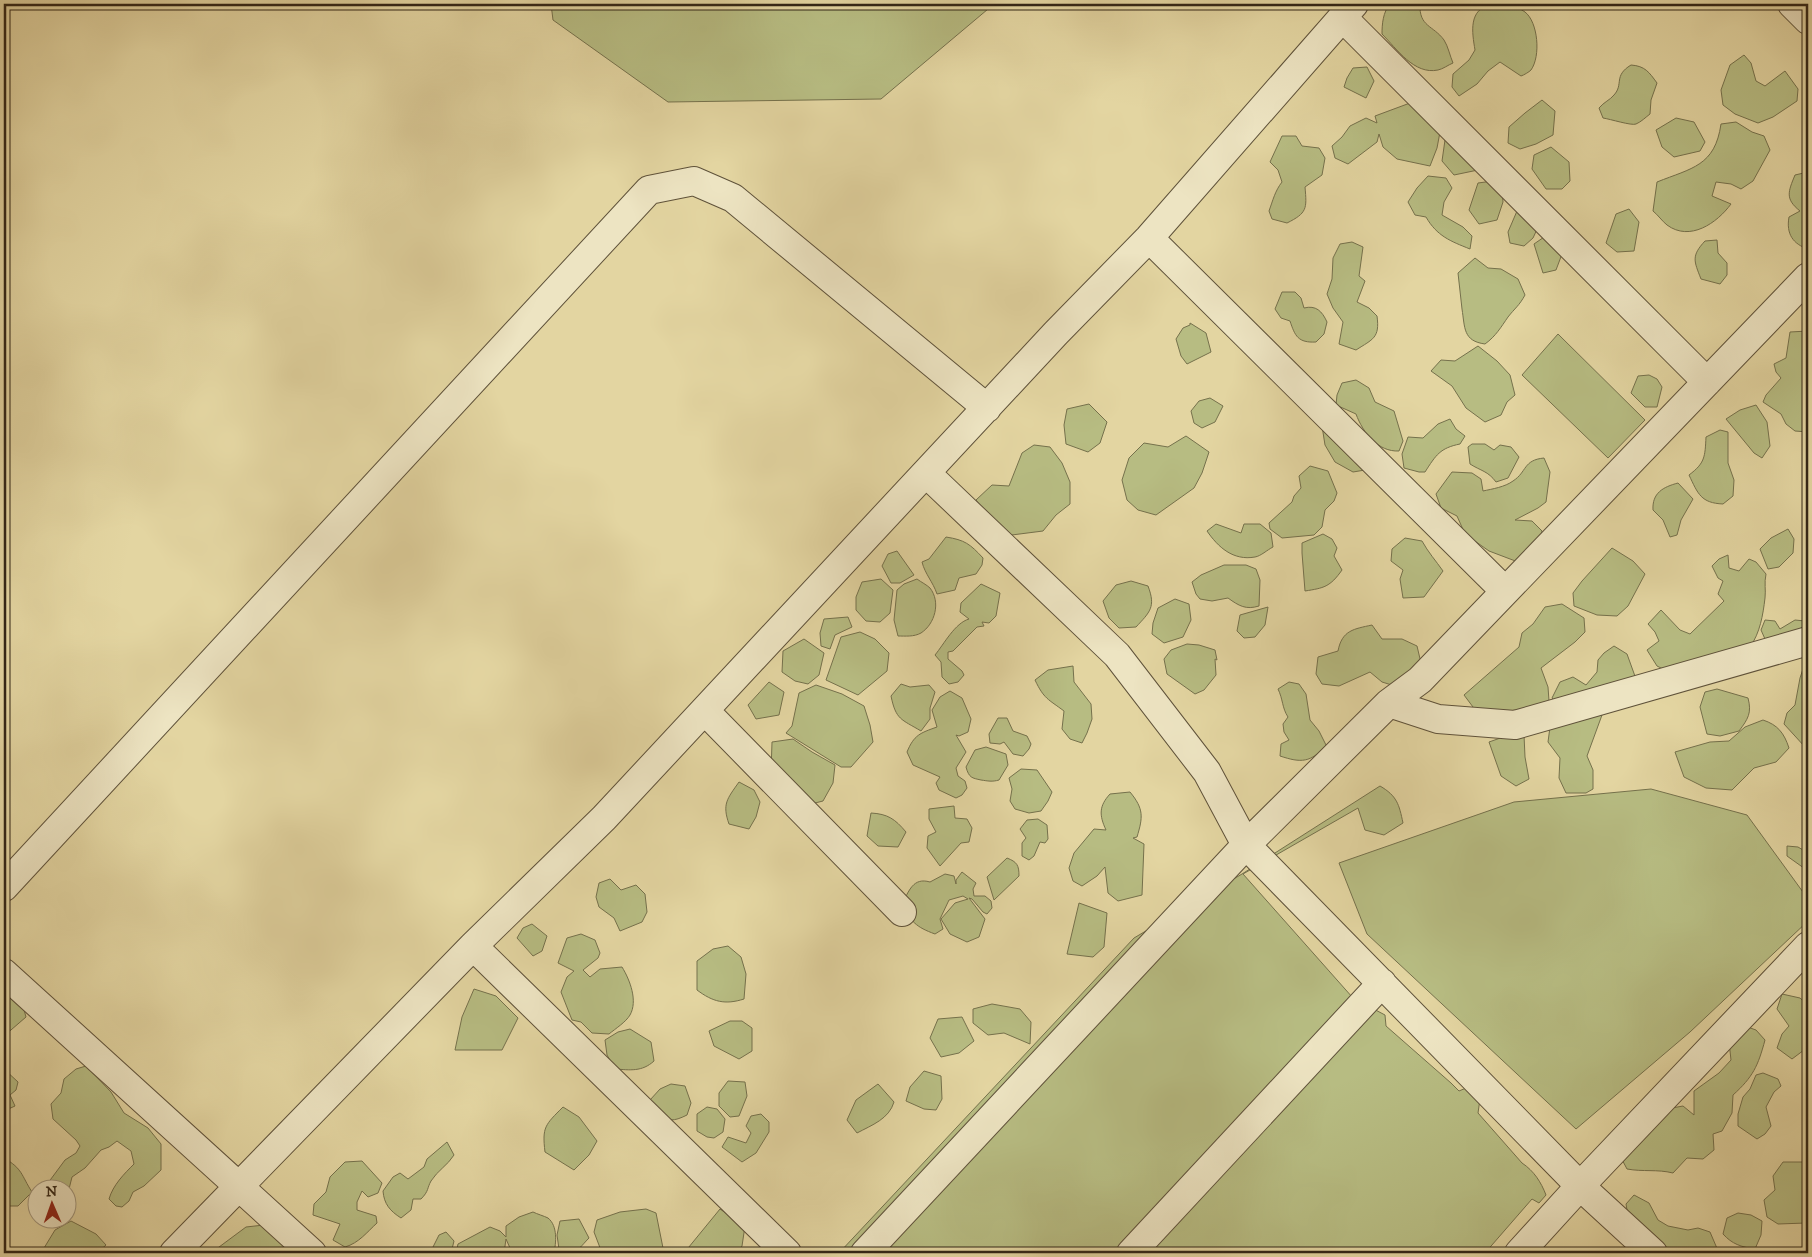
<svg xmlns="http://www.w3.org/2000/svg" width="1812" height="1257" font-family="'IM FELL DW Pica',serif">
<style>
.green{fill:#b7bc82;stroke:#75714c}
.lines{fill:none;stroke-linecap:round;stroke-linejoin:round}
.street-casing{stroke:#5f523a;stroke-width:30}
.street{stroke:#ede4c2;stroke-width:28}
</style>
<rect width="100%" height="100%" fill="#e3d5a1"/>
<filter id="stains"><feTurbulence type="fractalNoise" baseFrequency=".004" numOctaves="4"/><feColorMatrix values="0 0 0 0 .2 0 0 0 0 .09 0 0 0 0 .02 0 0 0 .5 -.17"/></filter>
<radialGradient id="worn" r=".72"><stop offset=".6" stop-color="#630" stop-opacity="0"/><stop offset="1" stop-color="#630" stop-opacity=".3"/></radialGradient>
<path class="green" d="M551,4H994L881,99L668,102L553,20Z
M1390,4H1420C1419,27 1433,25 1444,40C1448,46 1450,56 1453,63C1448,65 1443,69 1438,70C1414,75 1397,49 1382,34C1382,24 1383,12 1390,4Z
M1492,4C1504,4 1514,4 1525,12C1538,22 1541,56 1531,70C1529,72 1524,75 1521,76L1500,62L1488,71L1477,84L1459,96L1452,87L1453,74L1469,60L1475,50C1472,32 1468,9 1492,4Z
M1744,55L1751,63L1756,81L1765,86L1785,71L1798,89L1797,101L1773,117L1758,123L1735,114L1723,105L1721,90L1730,65Z
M1631,65C1645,66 1649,72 1657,83L1651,100L1650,114C1646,117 1641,122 1636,124C1632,126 1610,119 1603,118L1599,108C1604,102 1610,100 1614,95C1624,84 1613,76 1631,65Z
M1367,67L1374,81L1366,98L1344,87L1347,78L1353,68Z
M1542,100L1555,111L1553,135L1536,144L1520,149L1508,143L1509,127L1525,113Z
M1410,103L1440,132L1437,148L1430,166L1397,159L1383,147L1379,134L1377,142L1348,164L1335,158L1332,146L1342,137L1350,126L1366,118L1377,123L1375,116Z
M1676,118L1694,122L1705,142L1700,151L1674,157L1662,147L1656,130Z
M1736,122L1752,132L1764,136L1770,150L1753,181L1741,189L1731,184L1716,182L1712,196L1731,204C1717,223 1690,242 1667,225C1662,221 1658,215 1653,211L1657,182C1692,168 1715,166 1721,124Z
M1468,129L1478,170L1454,175L1442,161L1445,140Z
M1282,136H1296L1302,146L1319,148L1325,158L1322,175L1305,187C1307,209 1307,213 1287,223L1272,219L1269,211C1273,200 1275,191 1282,182L1278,170L1270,162Z
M1551,147L1569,162L1570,181L1562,189H1546L1532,169L1534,155Z
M1808,172V249C1793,244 1786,234 1789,217L1800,211C1785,199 1788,192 1795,175Z
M1428,176L1446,178L1452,188L1444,202L1442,215L1463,227L1472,236L1470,249C1450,241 1437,236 1426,217L1415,215L1408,202L1417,188Z
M1493,181L1502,188L1503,202L1497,220L1479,224L1469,210L1478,183Z
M1629,209L1639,222L1634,251L1617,252L1606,243L1616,214Z
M1517,211L1539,225L1533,238L1524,246L1510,243L1508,232Z
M1547,235L1562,254L1556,270L1543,273L1534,244Z
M1717,240L1718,253L1727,263V275L1720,284L1701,279C1694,261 1691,256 1705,241Z
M1352,242L1363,247L1359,276L1365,281L1357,302L1369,308L1377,316C1380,338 1373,339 1356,350L1339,344L1343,322L1333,308L1327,294L1332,279L1333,258L1340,244Z
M1475,258L1488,268L1501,269L1518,279L1525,295C1519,306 1515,308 1508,317C1501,327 1496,336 1485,344C1463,341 1465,328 1462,309C1461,297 1459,285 1458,273Z
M1282,292H1295L1301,298L1304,308C1316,305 1322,311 1327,322L1324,334L1316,342C1298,343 1295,336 1290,321L1281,318L1275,309Z
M1190,323L1206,333L1211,352L1187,364L1181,356L1176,339L1183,328L1190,325Z
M1808,331V432L1795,431L1786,424L1781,414L1763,402L1766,395L1781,378L1776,372L1774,364L1786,358L1790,332Z
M1558,334L1645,420L1608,458L1522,375Z
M1478,346L1497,361L1510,375L1515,395L1507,402L1501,415L1485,422L1466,408L1452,386L1431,371L1441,360L1455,361Z
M1649,375L1657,379L1662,387L1657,407H1645L1631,393L1638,376Z
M1356,380L1369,388L1375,402L1394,411L1403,441L1399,451C1378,452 1363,433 1356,414L1336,405L1337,395L1342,383Z
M1210,398L1223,406L1215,422L1202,428L1194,423L1191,411L1199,401Z
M1089,404L1107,422L1100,443L1088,452L1066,444L1064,425L1067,409Z
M1756,405L1767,422L1770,446L1762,458L1754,453L1726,419L1740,410Z
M1450,419L1456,429L1465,436L1460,444C1440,448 1436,455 1425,472H1419L1404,468L1402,454L1408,437L1423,438L1438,424Z
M1322,426L1365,470L1353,472L1335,462L1325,445Z
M1720,430L1728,432V463L1734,480L1733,496L1723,504C1701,503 1698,494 1689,475C1705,463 1705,457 1706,437Z
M1186,436L1209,452L1202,473L1194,488L1156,515L1138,510L1127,500L1122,480L1129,458L1144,443L1168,447Z
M1472,444H1485L1494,450L1500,445L1511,447L1519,457L1508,478L1496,482C1488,471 1481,471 1470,464L1468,447Z
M1034,445L1050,447L1062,463L1070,482V504L1056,515L1043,531L1004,536L976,500L992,485L1009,486L1022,453Z
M1544,458L1550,472L1546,502L1538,508L1515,520L1532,521L1542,531L1540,542L1518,562L1489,551L1465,534L1457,516L1441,508L1436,494L1452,472L1472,473L1481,479L1483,491C1492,489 1505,487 1513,481C1527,472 1523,460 1544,458Z
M1310,466L1328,471L1337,493L1334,501L1325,510L1322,527L1314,535L1282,538L1270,529L1269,523L1292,502L1294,496L1301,488L1299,476Z
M1678,483L1693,499L1681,520L1677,535L1670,537L1663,520L1653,510C1652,493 1663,487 1678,483Z
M1216,524L1241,533L1244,524H1260L1271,533L1273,547C1267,550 1261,556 1255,557C1233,561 1218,547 1207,531Z
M1788,529L1794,539L1793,553L1779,567L1768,569L1760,549L1771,538Z
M1323,534L1332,539L1337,548L1334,556L1342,570C1330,587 1324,588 1305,591L1302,553V543Z
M946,537C965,540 970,544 983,558L982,565L976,574L959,578L955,590L937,594C933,582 925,574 922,562L929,559Z
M1405,538L1422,541C1428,552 1436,561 1443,571L1424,597L1403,598L1400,579L1403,570L1391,561L1392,549Z
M1612,548L1633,561L1645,574L1628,606L1617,616L1597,615L1574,606L1573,593L1582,581Z
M897,551L914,575L900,583H891L882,566L888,554Z
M1728,555L1729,568L1739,571L1749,559L1756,562L1766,574C1764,583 1766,590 1765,598C1763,615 1760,633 1750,647L1669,672L1657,666L1647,650L1659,641L1655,632L1648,624L1661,610L1680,630L1690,634L1724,601L1718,594L1723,581L1718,578L1712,566L1719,559Z
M1224,565H1246L1256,569L1260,580L1259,606C1246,610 1239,606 1228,598L1212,601L1200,599L1196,594L1192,582L1201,575Z
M881,579L893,590L890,613L880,622L866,621L856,610V597L862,582Z
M917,579C921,582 927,585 930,588C941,602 935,624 921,633C914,637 905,636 898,636L894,620L897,590L904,584Z
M1131,581L1148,586C1156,607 1150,612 1136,627L1119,628L1109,618L1103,601L1116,585Z
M981,584L1000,593L996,616L989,623L982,622L984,626L977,627L953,651L948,652V659L962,671L964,675L958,682L949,684L942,677L941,662L935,655C944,644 955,623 969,619L960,612L961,603Z
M1175,599L1189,604L1191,620L1183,637L1164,643L1152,634L1153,623L1158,608Z
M1562,604L1584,618L1585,632L1575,642L1541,668L1548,687L1549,701L1536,715L1476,711L1464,695L1519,647L1522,633L1533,624L1545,607Z
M1268,607L1265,625L1255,637L1244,638L1237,631L1240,615Z
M848,617L852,627L835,635L830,649L821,646L820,633L824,619Z
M1765,620L1775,621L1780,629L1795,620L1805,621L1808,628L1765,639L1761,630Z
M1372,625L1382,639H1402L1417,646L1421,663L1395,686L1382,682L1370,672L1339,686L1322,684L1316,674L1318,657L1338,651C1342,630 1354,629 1372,625Z
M860,632L875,639L889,653L887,671L858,695L826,680L841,637Z
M804,639L824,653L819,675L808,684L795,681L782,672L783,651Z
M1187,644L1199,645L1215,650L1217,660L1215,659L1216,675L1204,690L1195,694L1167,674L1164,659L1171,650Z
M1614,646L1627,654L1636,679L1596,709L1602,715L1587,756L1593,770V789L1586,793H1566L1559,778L1560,758L1548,742L1550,727L1560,707L1552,698L1560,682L1573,677L1586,685L1597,672L1598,660L1604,653Z
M1073,666L1074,682L1091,704L1092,719L1087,733L1082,743L1070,739L1062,729L1064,711C1048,699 1044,699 1035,680L1048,670Z
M1804,666L1808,667V747H1805L1784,724L1787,713L1795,705L1800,678Z
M769,682L784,692L779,715L756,719L748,705Z
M1289,682L1299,684L1306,694L1310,720L1319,731L1326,745C1311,763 1301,763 1280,756L1281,744L1289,740L1284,732L1283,724L1288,717C1282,708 1283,699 1278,689Z
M901,684L910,687L929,685L935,692L930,708V719L921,731C901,719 896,720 891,696Z
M816,685L842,694L864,706L870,725L873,742L851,767H841L786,733L792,726L799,693Z
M1717,689L1748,698C1752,713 1748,719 1739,731L1720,736L1707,734L1700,707L1705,692Z
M950,691L962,698L971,719L968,732L959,736L956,735L966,752L956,768L958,776L965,781L967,788L962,795L956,798L939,790L936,783L940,777L913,765L907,752C914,735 920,733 937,727L932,710L940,697Z
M998,718H1007L1013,731L1027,736L1031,744L1029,749L1023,756L1013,754L1004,742L1000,744L990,743L989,734Z
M1763,720C1778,725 1784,733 1789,748L1776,762L1754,768L1732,790L1706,788L1684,777L1675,752L1710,742L1729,741L1745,727Z
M1524,735L1525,757L1529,779L1516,786L1501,776L1489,742L1506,736Z
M793,739L812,752L835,765L833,783L823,801L807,805L771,773L772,742Z
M986,747L1006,754L1008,765L999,780C992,782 988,781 981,780C972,778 969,778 966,767L975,750Z
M1021,769L1037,770L1052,792L1048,801L1041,811L1029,813L1015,809L1010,801L1012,789L1009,778Z
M739,782L754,790L760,802L756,817L749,829L729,824C722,804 727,799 739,782Z
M1380,786C1397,796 1399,804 1403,823L1384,835L1365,830L1358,808L1243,874L1353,998L1385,1015L1386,1026L1451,1083L1459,1091L1466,1088L1480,1099L1478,1113L1522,1163C1534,1171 1541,1182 1546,1195L1539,1203L1532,1199L1485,1253H839L1134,938L1242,874Z
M1651,789L1747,815L1808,899V921L1690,1032L1576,1129L1367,934L1339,863L1514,802Z
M1130,792C1144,809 1143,817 1137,837L1133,838L1144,844L1142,895L1118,901L1108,893L1105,867L1097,876L1082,886L1073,881L1069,868L1074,853L1094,829L1106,830C1099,815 1099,806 1110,794Z
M954,806L955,818L967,819L972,828L969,842L961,843L940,866L927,848L928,836L936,832L929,819V809Z
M871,813C888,814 895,819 906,832L898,847L878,846L867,836Z
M1038,819L1047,825L1048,839L1045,843L1040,842L1034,856L1029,860L1022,856V843L1026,838L1020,829L1027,820Z
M1787,846L1798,847L1808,853V871L1787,856Z
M1007,858C1017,862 1019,865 1019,876L994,900L987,877Z
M962,872L976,883L973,889L974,896H985L991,901L992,908L987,914L983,912L972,899L969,898L985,919L979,937L967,942L950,934L941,919L955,903L968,899L963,896L949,900L940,919L943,929L935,934C916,927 911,922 902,904C909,891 913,877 930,882L945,874L954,876L956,884V880Z
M610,879L621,890L636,885L645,894L647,912L642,922L620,931L614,918L599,907L596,897L599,883Z
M1079,903L1107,913L1104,947L1093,957L1067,954Z
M532,924L547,936L542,951L533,956L517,938L523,928Z
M581,934L595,940L600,953L598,958L583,970L590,977L600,969L622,967C630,980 638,1001 630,1015C626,1022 615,1029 609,1034L592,1033L581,1022L572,1020L561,992L567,977L574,971L558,963L567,938Z
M728,946L741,957L746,974L744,999C725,1005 713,1002 697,990V961L713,949Z
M4,986L21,999L26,1017L4,1036Z
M474,989L496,996L518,1018L502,1050H455L462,1017Z
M1782,994L1800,998L1808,1005V1047L1792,1059L1777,1048L1782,1034L1789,1026L1777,1009Z
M992,1004L1020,1009L1031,1022L1030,1044L1004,1033L988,1035L973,1023V1009Z
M962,1017L974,1041L959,1053L941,1057L930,1038L938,1019Z
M730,1021H742L752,1028V1051L739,1059L714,1046L709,1031Z
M1742,1025L1756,1030L1765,1040C1758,1066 1753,1077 1733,1095L1732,1113L1722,1131L1713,1134L1714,1150L1703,1159L1687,1158L1673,1173C1657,1169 1643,1172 1627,1169L1618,1152L1661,1110L1683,1106L1694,1115V1091L1719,1073L1731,1060L1728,1033Z
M630,1029L651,1042L654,1061C642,1072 630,1070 615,1069L607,1055L605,1040L618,1032Z
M86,1066L111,1092L124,1113L148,1128L161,1144V1170L144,1186L133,1192L129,1201L122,1207L116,1206L109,1199C113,1185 124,1174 134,1164L131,1151L117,1141L109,1147L101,1150L85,1168L72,1177L68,1193V1190L46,1189L45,1187L65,1160L76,1153L80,1146L76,1140L53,1119L51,1104L61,1093L64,1079L76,1069Z
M4,1069L18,1082L16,1090L10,1095L15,1106L4,1111Z
M924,1071L941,1076L942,1099L936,1110L924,1109L906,1101L910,1087Z
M1763,1073L1778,1079L1781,1086L1774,1092L1766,1107L1771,1126L1765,1134L1757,1139L1738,1126V1114L1743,1097L1750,1089L1756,1075Z
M728,1081L745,1082L747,1096L739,1116L730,1117L719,1106V1093Z
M671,1084L685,1086L691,1103L687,1115C673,1122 669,1121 655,1115L650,1100L660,1089Z
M878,1084L894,1102C889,1119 872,1125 857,1133L847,1120L856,1100Z
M563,1107L579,1117L597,1141L589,1155L574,1170L545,1152C542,1127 545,1125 563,1107Z
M707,1107L717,1109L725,1119L723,1132L714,1138L707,1137L697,1131V1114Z
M761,1114L769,1122V1132L756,1153L742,1162L722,1147L728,1137L746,1143L751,1133L746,1126L751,1116Z
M447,1142L454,1155C448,1165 437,1171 431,1181C427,1188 429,1191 421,1199H413L411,1210L401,1218C390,1211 384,1204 383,1191L393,1177L400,1173L408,1179L424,1167L427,1159Z
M1808,1155V1208L1806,1210V1223L1778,1224L1767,1217L1764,1200L1775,1190L1773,1176L1783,1162H1802Z
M4,1158C23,1169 21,1175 32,1192L18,1206H8L4,1204Z
M362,1161L382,1183L378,1193L368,1197L362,1191L357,1202V1210L376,1216L377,1223C367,1232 359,1243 345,1247L333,1240L340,1224L313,1215L314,1204L326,1192L330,1177L345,1162Z
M1634,1195L1649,1203L1658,1220L1668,1226L1688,1230L1698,1228L1710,1232L1719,1253H1655L1628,1216L1626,1204Z
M646,1209L656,1213L664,1253H602L594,1232L597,1220L620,1212Z
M720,1209L745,1226L742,1246L738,1253H684Z
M533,1212C537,1214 544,1216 548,1218C558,1226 556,1243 554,1253H518L510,1248L506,1239L504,1253H456L458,1244L490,1227L500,1231L506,1237V1226L519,1217Z
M1738,1213L1751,1215L1762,1221L1761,1235L1755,1249C1741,1247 1732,1244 1723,1234L1727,1218Z
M579,1219L589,1238C578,1249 576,1257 559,1249L557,1235L560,1221Z
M71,1221L96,1234L106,1245L97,1253H41L55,1230Z
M264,1225L279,1238L288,1253H211L246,1227Z
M446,1232L454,1241L451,1253H430L439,1235Z"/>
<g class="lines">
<defs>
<path id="street" d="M1792,4L1808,20
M1342,17L1707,382
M1149,238L1505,591
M926,473L1117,655L1207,772L1246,845L1580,1186L1653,1253
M1389,703L1438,719L1515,725L1808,641
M705,711L902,912
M4,887L649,190L694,181L733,198L987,408
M473,946L787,1253
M4,973L312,1253
M174,1253L473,946L604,818L1056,333L1149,238L1354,4
M865,1253L1246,845L1389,703L1420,680L1808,277
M1131,1253L1382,983
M1519,1253L1580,1186L1808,946"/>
</defs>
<use href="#street" class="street-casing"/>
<use href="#street" class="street"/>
</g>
<rect width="1812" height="1257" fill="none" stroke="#e3d5a1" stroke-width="20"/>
<rect x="5" y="5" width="1802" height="1247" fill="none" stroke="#332617" stroke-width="2.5"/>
<rect x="10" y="10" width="1792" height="1237" fill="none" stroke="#332617"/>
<g transform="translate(52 1204) rotate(358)"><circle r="24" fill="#ede4c2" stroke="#a3987e"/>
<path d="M0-4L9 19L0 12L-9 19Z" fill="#8f2418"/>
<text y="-8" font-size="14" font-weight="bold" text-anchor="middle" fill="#332617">N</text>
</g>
<rect width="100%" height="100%" filter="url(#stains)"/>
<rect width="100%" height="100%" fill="url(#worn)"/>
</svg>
